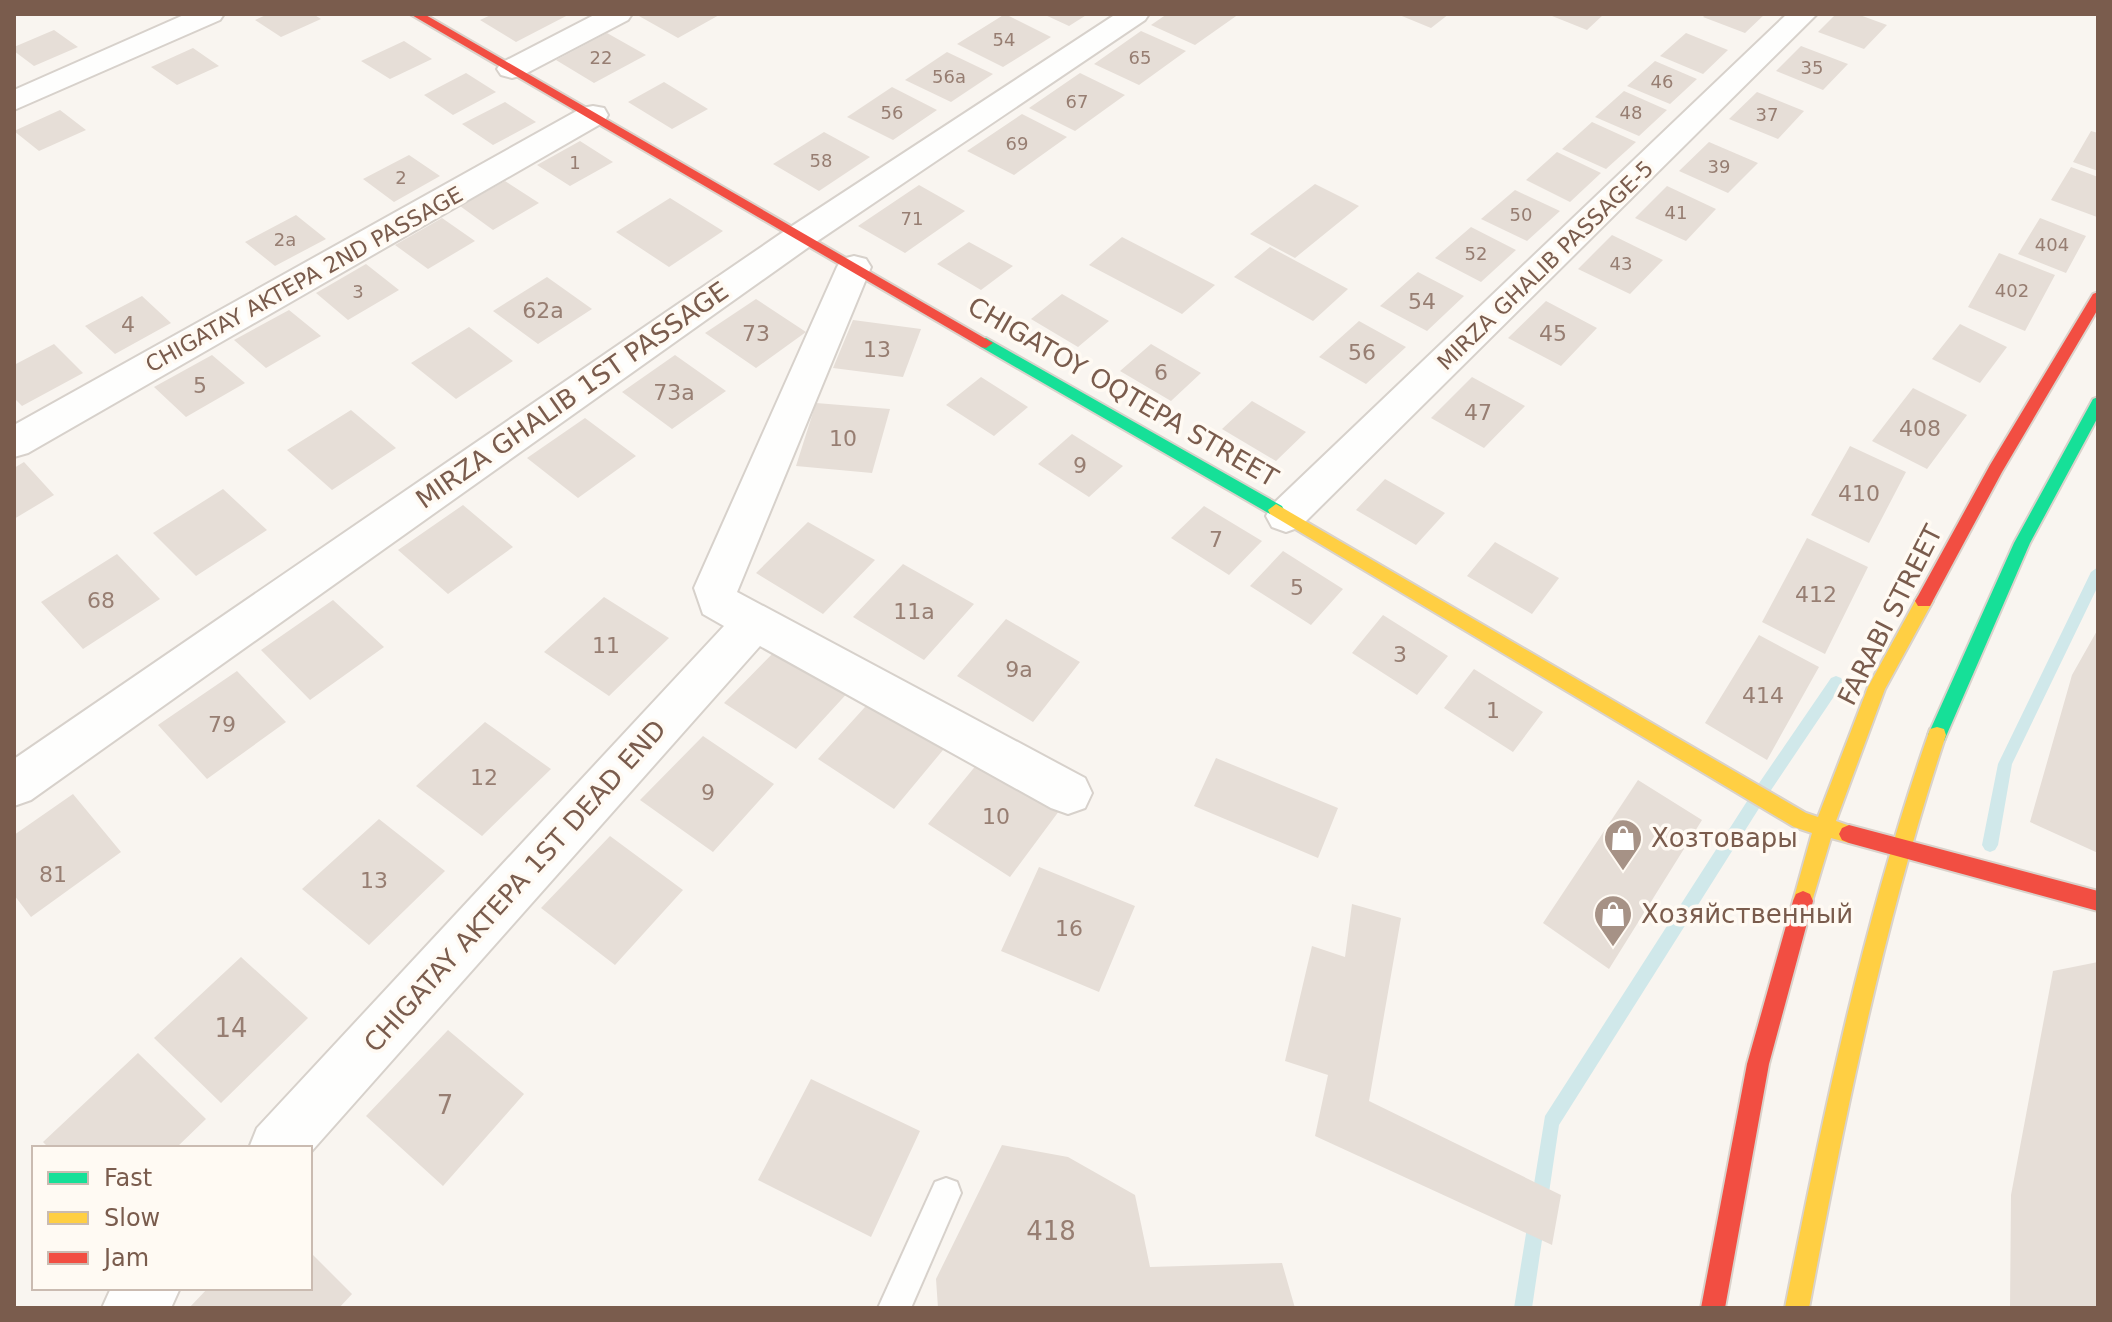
<svg xmlns="http://www.w3.org/2000/svg" width="2112" height="1322" font-family="'DejaVu Sans',sans-serif">
<style>
.lines{fill:none;stroke-linecap:round;stroke-linejoin:round}
.stream{fill:#d0e8ea;fill-rule:evenodd}
.building{fill:#e6ded7}
.lane-casing{stroke:#d7d1cb;stroke-width:4}
.street-casing{stroke:#d7d1cb;stroke-width:4}
.fast-casing{stroke:#d9d2cb;stroke-width:4}
.slow-casing{stroke:#d9d2cb;stroke-width:4}
.jam-casing{stroke:#d9d2cb;stroke-width:4}
.lane{fill:#fefefd;fill-rule:evenodd}
.street{fill:#fefefd;fill-rule:evenodd}
.fast{fill:#16e098;fill-rule:evenodd}
.slow{fill:#ffcf43;fill-rule:evenodd}
.jam{fill:#f24e42;fill-rule:evenodd}
.labels{text-anchor:middle;stroke-width:7;stroke-linejoin:round;paint-order:stroke}
.far-number-label{font-size:18px;fill:#977e72}
.far-street-label{font-size:22px;fill:#7a5c4d;stroke:#fffaf3}
.number-label{font-size:22px;fill:#977e72}
.street-label{font-size:26px;fill:#7a5c4d;stroke:#fffaf3}
.poi-label{font-size:26px;fill:#7a5c4d;stroke:#fffaf3;text-anchor:start}
.near-number-label{font-size:26px;fill:#977e72}
</style>
<rect width="100%" height="100%" fill="#f9f5f0"/>
<g class="lines">
<path class="stream" d="M2098,567V586L2012,764L1998,845L1995,850L1990,852L1985,850L1982,845L1998,764L2091,572Z
M1836,676L1841,678L1843,682L1841,686L1763,802L1559,1125L1532,1308H1514L1545,1116L1753,792L1831,678Z"/>
</g>
<path class="building" d="M268,14H313L321,19L281,37L255,20Z
M493,14H570L516,42L480,20Z
M644,14H721L678,38L639,16Z
M1005,14L1051,37L1003,67L957,44Z
M1043,14H1088L1069,26Z
M1167,14H1239L1195,45L1151,25Z
M1397,14H1449L1431,28Z
M1547,14H1604L1587,30Z
M1706,14H1765L1745,33L1703,17Z
M1836,14H1857L1887,25L1864,49L1818,32Z
M54,30L78,47L34,66L14,51V47Z
M1141,31L1186,51L1139,85L1094,64Z
M607,33L646,55L594,83L556,60Z
M1686,33L1728,50L1703,74L1660,56Z
M404,41L432,59L390,79L361,61Z
M1801,46L1848,64L1823,90L1776,71Z
M193,48L219,66L177,85L151,67Z
M947,52L993,74L951,102L905,80Z
M1655,61L1697,79L1670,104L1627,86Z
M466,73L496,92L453,115L424,95Z
M1080,73L1125,95L1075,131L1029,108Z
M664,82L708,109L672,129L628,102Z
M892,87L937,110L893,140L847,117Z
M1624,91L1667,110L1639,136L1595,117Z
M1757,92L1804,111L1778,139L1729,119Z
M505,102L536,122L493,145L462,124Z
M60,110L86,130L39,151L14,131Z
M1022,114L1067,137L1014,175L967,151Z
M1592,122L1636,142L1606,169L1562,149Z
M2091,131L2098,133V171L2073,162Z
M824,132L870,157L819,191L773,164Z
M580,141L613,162L570,186L537,165Z
M1709,142L1758,163L1728,193L1679,171Z
M1557,152L1601,173L1570,202L1526,180Z
M409,155L440,176L394,202L363,179Z
M2071,167L2098,177L2097,217L2051,200Z
M505,181L539,203L493,230L460,206Z
M1315,184L1359,206L1295,258L1250,234Z
M919,185L965,211L905,253L858,226Z
M1667,186L1716,209L1686,241L1635,218Z
M1515,190L1560,211L1527,241L1481,219Z
M670,198L723,231L669,267L616,232Z
M296,215L326,239L275,266L245,242Z
M442,218L475,241L428,269L395,245Z
M2040,218L2086,236L2066,273L2018,254Z
M1471,227L1516,250L1481,282L1435,258Z
M1612,235L1663,260L1630,294L1578,269Z
M1122,237L1215,285L1182,314L1089,265Z
M969,242L1013,266L981,290L937,264Z
M1270,247L1348,289L1313,321L1234,277Z
M1999,253L2055,275L2025,331L1968,307Z
M366,264L399,290L348,320L316,293Z
M1418,272L1464,296L1427,331L1380,306Z
M547,277L592,309L538,344L493,311Z
M1062,294L1109,321L1078,347L1031,319Z
M142,296L171,323L115,354L85,326Z
M756,299L806,332L756,368L705,333Z
M1546,301L1597,328L1561,366L1508,338Z
M289,310L321,336L266,368L234,340Z
M853,320L921,329L903,377L833,368Z
M1359,321L1406,347L1366,384L1319,357Z
M1960,324L2007,347L1980,383L1932,359Z
M469,327L513,361L456,399L411,363Z
M54,344L83,373L22,406L14,398V365Z
M1151,344L1201,373L1171,401L1120,371Z
M212,355L245,383L186,417L154,387Z
M675,355L726,391L672,429L622,392Z
M981,377L1028,407L994,436L946,405Z
M1472,377L1525,406L1484,448L1431,418Z
M1913,388L1967,415L1927,469L1872,441Z
M1252,401L1306,432L1276,461L1222,429Z
M816,403L890,409L872,473L796,466Z
M351,410L396,448L332,490L287,450Z
M585,418L636,456L578,498L527,458Z
M1072,434L1123,466L1089,497L1038,464Z
M1850,446L1906,472L1869,543L1811,515Z
M24,462L54,495L14,519V468Z
M1385,479L1445,513L1416,545L1356,510Z
M223,489L267,530L196,576L153,533Z
M463,505L513,547L448,594L398,550Z
M1204,506L1262,541L1229,575L1171,538Z
M808,522L875,560L823,614L756,573Z
M1807,538L1868,567L1825,654L1762,622Z
M1495,542L1559,578L1532,614L1467,576Z
M1283,551L1343,589L1311,625L1250,586Z
M117,554L160,599L83,649L41,602Z
M903,564L974,604L924,660L853,617Z
M604,597L669,638L609,696L544,652Z
M333,600L384,647L310,700L261,650Z
M1383,615L1448,656L1417,695L1352,653Z
M1006,619L1080,662L1033,722L957,676Z
M2098,629V853L2030,822L2072,675Z
M1759,635L1819,667L1767,760L1705,723Z
M782,644L852,688L796,749L724,703Z
M1474,669L1543,712L1513,752L1444,708Z
M237,671L286,722L207,779L158,725Z
M874,697L948,744L894,809L818,759Z
M485,722L551,769L482,836L416,786Z
M703,736L774,784L713,852L640,800Z
M982,758L1062,807L1010,877L928,824Z
M1216,758L1338,808L1318,858L1194,806Z
M1638,780L1702,820L1609,969L1543,923Z
M73,794L121,852L31,917L14,895V835Z
M379,819L445,871L369,945L302,889Z
M610,836L683,890L615,965L541,908Z
M1039,867L1135,906L1099,992L1001,951Z
M1352,904L1401,918L1369,1101L1561,1195L1552,1245L1315,1136L1328,1075L1285,1061L1312,946L1345,957Z
M241,957L308,1018L221,1103L154,1038Z
M2098,962V1308H2010L2011,1195L2053,971Z
M448,1030L524,1094L443,1186L366,1116Z
M138,1053L206,1119L176,1148H49L43,1142Z
M811,1079L920,1131L871,1237L758,1180Z
M1002,1145L1068,1157L1135,1195L1150,1267L1282,1263L1295,1308H938L936,1279Z
M310,1252L352,1294L339,1308H189L208,1288H310Z"/>
<g class="lines">
<defs>
<path id="lane" d="M946,1178L957,1182L961,1193L911,1308H878L935,1182Z"/>
<path id="street" d="M186,14H224L220,20L14,110V90Z
M596,14H632L628,20L523,75L512,78L501,75L497,69L501,63Z
M1116,14H1149L1145,20L813,244L31,800L14,806V759L789,228Z
M1787,14H1817L1300,527L1286,532L1272,527L1266,516L1272,505Z
M593,106L604,108L608,115L604,122L28,453L14,457V425L582,108Z
M854,256L866,259L871,267L737,592L1085,778L1092,793L1085,808L1068,814L1051,808L760,646L310,1153V1148H249L257,1128L724,626L703,614L694,588L837,267L842,259Z
M111,1288H180L171,1308H102Z"/>
<path id="fast" d="M986,338L1282,506L1284,510L1282,514H1270L981,347V339Z
M2098,397V417L2030,543L1944,741L1937,743L1930,741L1928,735L2014,543L2093,399Z"/>
<path id="slow" d="M1276,504L1806,813L1818,817L1868,687L1918,596H1930L1933,601L1885,689L1836,821L1856,828L1859,834L1856,840L1849,843L1831,838L1810,908L1803,911L1796,908L1793,901L1812,833L1794,827L1270,514L1268,510Z
M1937,727L1944,729L1946,735C1884,922 1845,1114 1809,1308H1785C1823,1114 1863,922 1928,735L1930,729Z"/>
<path id="jam" d="M410,14H424L993,343L986,348L981,347Z
M2098,292V309L2002,472L1930,606H1918L1915,601L1918,596L1990,465L2093,294Z
M1849,825L2098,891V911L1849,843L1842,840L1839,834L1842,828Z
M1803,891L1810,894L1813,901L1769,1064L1725,1308H1701L1747,1064L1793,901L1796,894Z"/>
</defs>
<use href="#lane" class="lane-casing"/>
<use href="#street" class="street-casing"/>
<use href="#fast" class="fast-casing"/>
<use href="#slow" class="slow-casing"/>
<use href="#jam" class="jam-casing"/>
<use href="#lane" class="lane"/>
<use href="#street" class="street"/>
<use href="#fast" class="fast"/>
<use href="#slow" class="slow"/>
<use href="#jam" class="jam"/>
</g>
<defs>
<symbol id="shop-pin" viewBox="-11 -11 22 30"><path d="M0 17L-7.5 6A9.5 9.5 0 1 1 7.5 6Z" fill="#a69286" stroke="#fffaf3"/><path d="M-5-2.5h2.3a2.7 3.5 0 0 1 5.4 0H5L5.5 6h-11ZM-1.5-2.5h3a1.5 2.3 0 0 0-3 0Z" fill="#fff"/></symbol>
</defs>
<g fill-rule="evenodd">
<use href="#shop-pin" x="1601" y="816" width="44" height="60"/>
<use href="#shop-pin" x="1591" y="892" width="44" height="60"/>
</g>
<g class="labels">
<g class="far-number-label">
<text x="1004" y="46">54</text>
<text x="601" y="64">22</text>
<text x="1140" y="64">65</text>
<text x="1812" y="74">35</text>
<text x="949" y="83">56a</text>
<text x="1662" y="88">46</text>
<text x="1077" y="108">67</text>
<text x="892" y="119">56</text>
<text x="1631" y="119">48</text>
<text x="1767" y="121">37</text>
<text x="1017" y="150">69</text>
<text x="821" y="167">58</text>
<text x="575" y="169">1</text>
<text x="1719" y="173">39</text>
<text x="401" y="184">2</text>
<text x="1676" y="219">41</text>
<text x="1521" y="221">50</text>
<text x="912" y="225">71</text>
<text x="285" y="246">2a</text>
<text x="2052" y="251">404</text>
<text x="1476" y="260">52</text>
<text x="1621" y="270">43</text>
<text x="2012" y="297">402</text>
<text x="358" y="298">3</text>
</g>
<g class="far-street-label">
<text transform="translate(1545 265) rotate(-44)" y="8">MIRZA GHALIB PASSAGE-5</text>
<text transform="translate(304 279) rotate(-29)" y="8">CHIGATAY AKTEPA 2ND PASSAGE</text>
</g>
<g class="number-label">
<text x="1422" y="309">54</text>
<text x="543" y="318">62a</text>
<text x="128" y="332">4</text>
<text x="756" y="341">73</text>
<text x="1553" y="341">45</text>
<text x="877" y="357">13</text>
<text x="1362" y="360">56</text>
<text x="1161" y="380">6</text>
<text x="200" y="393">5</text>
<text x="674" y="400">73a</text>
<text x="1478" y="420">47</text>
<text x="1920" y="436">408</text>
<text x="843" y="446">10</text>
<text x="1080" y="473">9</text>
<text x="1859" y="501">410</text>
<text x="1216" y="547">7</text>
<text x="1297" y="595">5</text>
<text x="1816" y="602">412</text>
<text x="101" y="608">68</text>
<text x="914" y="619">11a</text>
<text x="606" y="653">11</text>
<text x="1400" y="662">3</text>
<text x="1019" y="677">9a</text>
<text x="1763" y="703">414</text>
<text x="1493" y="718">1</text>
<text x="222" y="732">79</text>
<text x="484" y="785">12</text>
<text x="708" y="800">9</text>
<text x="996" y="824">10</text>
<text x="53" y="882">81</text>
<text x="374" y="888">13</text>
<text x="1069" y="936">16</text>
</g>
<g class="street-label">
<text transform="translate(1123 392) rotate(30)" y="9">CHIGATOY OQTEPA STREET</text>
<text transform="translate(572 395) rotate(-35)" y="9">MIRZA GHALIB 1ST PASSAGE</text>
<text transform="translate(1890 615) rotate(-63)" y="9">FARABI STREET</text>
<text transform="translate(515 886) rotate(-48)" y="9">CHIGATAY AKTEPA 1ST DEAD END</text>
</g>
<g class="poi-label">
<text x="1651" y="847">Хозтовары</text>
<text x="1641" y="923">Хозяйственный</text>
</g>
<g class="near-number-label">
<text x="231" y="1037">14</text>
<text x="445" y="1114">7</text>
<text x="1051" y="1240">418</text>
</g>
</g>
<rect width="2112" height="1322" fill="none" stroke="#7a5c4d" stroke-width="32"/>
<rect x="32" y="1146" width="280" height="144" fill="#fffaf3" stroke="#cabbb1" stroke-width="2"/>
<rect x="48" y="1172" width="40" height="12" fill="#16e098" stroke="#cabbb1" stroke-width="2"/>
<text x="104" y="1186" font-size="24" fill="#7a5c4d">Fast</text>
<rect x="48" y="1212" width="40" height="12" fill="#ffcf43" stroke="#cabbb1" stroke-width="2"/>
<text x="104" y="1226" font-size="24" fill="#7a5c4d">Slow</text>
<rect x="48" y="1252" width="40" height="12" fill="#f24e42" stroke="#cabbb1" stroke-width="2"/>
<text x="104" y="1266" font-size="24" fill="#7a5c4d">Jam</text>
</svg>
